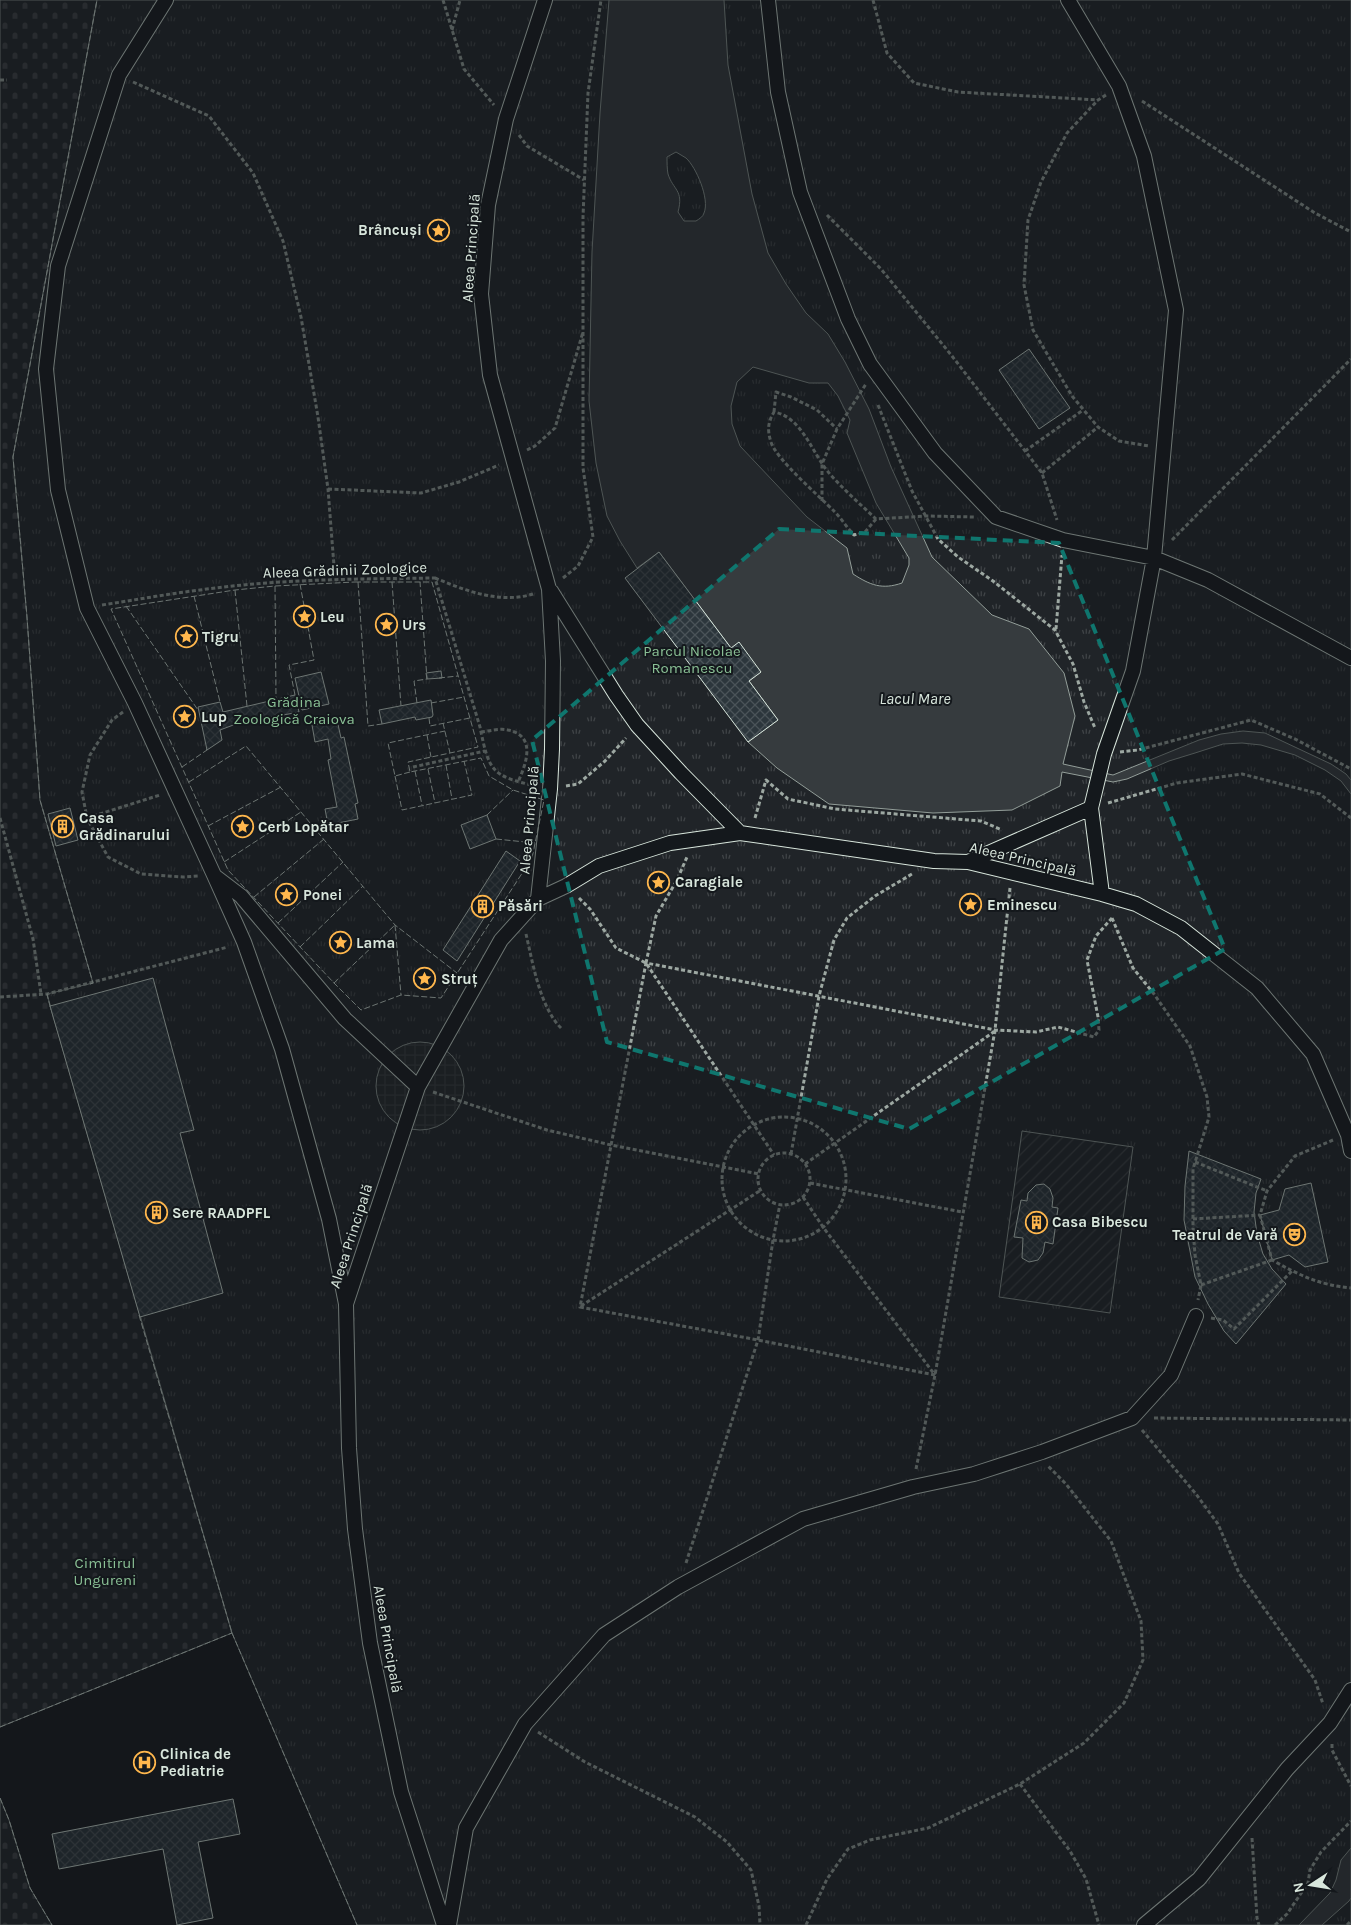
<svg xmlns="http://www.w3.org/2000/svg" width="1351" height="1925" font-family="Karla,sans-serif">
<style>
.cemetery{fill:url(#cemetery-stones);stroke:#939e99}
.park{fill:url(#park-tufts);stroke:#939e99}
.garden{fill:url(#garden-furrows);stroke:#939e99}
.plaza{fill:url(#plaza-grid);stroke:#939e99}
.water{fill:#363b3e;stroke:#939e99;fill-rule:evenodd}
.building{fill:url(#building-cross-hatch);stroke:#d8e6dc}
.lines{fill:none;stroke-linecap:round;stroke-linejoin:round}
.pedestrian-casing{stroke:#d8e6dc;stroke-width:16}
.path{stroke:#9da8a2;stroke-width:3;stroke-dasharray:4 2.5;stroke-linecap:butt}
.pedestrian{stroke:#14181c;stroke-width:14}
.fence{stroke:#d8e6dc;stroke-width:1;stroke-dasharray:6 2.5;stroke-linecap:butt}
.marked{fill:none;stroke:#0f766e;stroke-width:4;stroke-dasharray:10 6;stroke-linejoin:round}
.labels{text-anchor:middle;stroke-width:4;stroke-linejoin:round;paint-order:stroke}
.poi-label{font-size:15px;font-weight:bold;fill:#d8e6dc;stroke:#14181c;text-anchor:start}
.street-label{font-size:15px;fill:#d8e6dc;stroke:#14181c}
.park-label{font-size:15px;fill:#8ac095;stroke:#14181c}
.water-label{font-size:16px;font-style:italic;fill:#d8e6dc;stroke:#14181c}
</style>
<defs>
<pattern id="cemetery-stones" width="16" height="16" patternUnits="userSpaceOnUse" patternTransform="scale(1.25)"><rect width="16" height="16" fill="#202428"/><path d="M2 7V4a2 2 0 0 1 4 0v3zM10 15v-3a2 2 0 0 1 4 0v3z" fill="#404447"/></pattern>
<pattern id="park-tufts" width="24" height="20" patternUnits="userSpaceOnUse" patternTransform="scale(1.25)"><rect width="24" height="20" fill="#202428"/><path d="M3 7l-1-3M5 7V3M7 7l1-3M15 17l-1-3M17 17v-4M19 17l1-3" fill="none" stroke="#404447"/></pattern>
<pattern id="garden-furrows" width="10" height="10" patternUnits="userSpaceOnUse" patternTransform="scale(1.25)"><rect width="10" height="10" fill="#202428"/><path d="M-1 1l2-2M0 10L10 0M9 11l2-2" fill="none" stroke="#404447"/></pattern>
<pattern id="plaza-grid" width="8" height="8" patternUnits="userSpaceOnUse" patternTransform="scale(1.25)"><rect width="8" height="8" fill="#24282b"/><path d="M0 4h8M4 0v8" fill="none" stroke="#393d3f"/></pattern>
<pattern id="building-cross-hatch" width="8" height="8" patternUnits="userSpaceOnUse" patternTransform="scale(1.25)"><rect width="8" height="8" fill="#2c363c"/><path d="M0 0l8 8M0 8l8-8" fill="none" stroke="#4a5358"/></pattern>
</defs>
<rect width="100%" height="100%" fill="#14181c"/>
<path class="cemetery" d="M0,0H97L13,457L27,617L40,800L93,983L47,995L232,1633L0,1727Z
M0,1798L9,1820L30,1888L52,1925H0Z"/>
<path class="park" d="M97,0H1351V1925H357L232,1633L47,994L93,983L40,800L27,617L13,457Z"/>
<path class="garden" d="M1022,1131L1133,1147L1110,1313L999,1297Z"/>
<path class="plaza" d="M376 1086a44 44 0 1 1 88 0a44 44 0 1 1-88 0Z"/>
<path class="water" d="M609,0H724L728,65L752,194L768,253L786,284L806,313L828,334L845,362L869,409L891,467L932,557L992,615L1029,629L1064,673L1075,716L1063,764L1113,775L1199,740L1221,734L1243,731L1265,733L1331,764L1346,774L1351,780V794L1341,781L1325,770L1295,755L1261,745L1242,743L1223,744L1195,753L1169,761L1127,779L1113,782L1062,772L1060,786L1012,810L933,813L829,804L777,768L748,742L778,720L749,681L761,672L731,648L659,552L637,568L620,541L607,516L596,463L589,401L592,252L600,113ZM676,152C679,154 683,156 686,158C696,167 710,199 704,213C703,217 699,219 696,221H684L678,212C684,190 673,190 668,174C667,169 667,162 667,157ZM753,367L809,383H828L838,396L850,420L847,433L876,503L909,558V565L902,583C882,590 870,585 853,574L847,548L807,517L740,446L732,424L731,406L737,382Z
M1351,1848V1898L1349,1901L1322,1925H1299L1330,1893L1336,1880L1341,1860Z"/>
<path class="building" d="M1029,349L1070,408L1039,429L999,370Z
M659,552L731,648L739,642L761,672L749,681L778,720L748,742L625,578Z
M441,671L442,678L427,679L426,673Z
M321,672L329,704L302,710L295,678Z
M295,695L299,712L236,724L220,730L222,740L207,750L198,707L220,702L223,712Z
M431,700L433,715L432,717L416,720L415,717L382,724L379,710Z
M337,720L341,738L344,737L358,803L355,804L358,819L328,825L325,809L337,807L328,760L331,759L328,739L315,742L312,725Z
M70,808L78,840L56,846L48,814Z
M487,815L496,839L470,849L461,825Z
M506,851L520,861L457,961L443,950Z
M153,978L194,1130L180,1133L223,1293L140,1317L50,1006Z
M1189,1151L1261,1179L1256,1193L1254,1212L1257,1234L1263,1254L1272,1269L1286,1284L1236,1344L1224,1331L1208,1304L1195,1277L1184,1220L1185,1186Z
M1311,1183L1328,1262L1305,1267L1289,1255L1272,1260L1260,1215L1279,1210L1285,1189Z
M1044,1184L1050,1189L1053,1198L1052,1207L1058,1208L1053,1244L1045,1242L1043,1253L1038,1260L1029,1262L1022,1258L1023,1238L1014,1237L1021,1200L1027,1201L1028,1193L1036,1185Z
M233,1799L240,1834L198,1842L213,1918L177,1925L163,1849L59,1869L52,1834Z"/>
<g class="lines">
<defs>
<path id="pedestrian" d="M166,0L119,75L58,266L46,369L58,490L87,608L135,703L214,875L244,942L282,1049L329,1219L346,1304
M768,0L778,92L800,192L848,319L870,364L935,453L996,517L1063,540L1154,558L1208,580L1351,658
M1068,0L1119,86L1144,156L1176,310L1154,558L1133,671L1104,754L1091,808L1102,894
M551,591L616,695L637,725L681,773L740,833L934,861L968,862L1102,894L1136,904L1181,928L1257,988L1313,1054L1348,1135L1351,1151
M968,862L1091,808
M216,877L241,896L345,1019L418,1087
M538,899L566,886L599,866L670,843L740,833
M444,1925L401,1792L370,1643L355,1529L349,1448L346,1304L418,1087L501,940L538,899L550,789L552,749L553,661L549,589L490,375L481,294L488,205L506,119L545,0
M449,1925L466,1828L525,1724L604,1635L678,1587L803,1519L913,1487L974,1474L1042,1452L1132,1418L1171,1375L1196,1316
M1144,1925L1199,1879L1287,1769L1330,1723L1351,1690"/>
</defs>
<use href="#pedestrian" class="pedestrian-casing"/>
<path class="path" d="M443,0L464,69L494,105
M873,0L887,53L914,83L958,92L1098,100
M452,30L460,0
M0,80H7
M133,82L209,116L253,173L283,241L301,317L318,417L328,489L335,579
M1106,95L1098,100L1067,133L1041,182L1028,220L1024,285L1033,330L1072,396L1098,427L1119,441L1149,446
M1142,101L1315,213L1351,232
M519,135L527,146L584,180
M827,215L881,269L952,356L1042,473L1057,520
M878,405L912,491L938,539L958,557L993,581L1055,630L1073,664L1084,702L1095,728
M774,412L776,392L791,397L817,410L837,429
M527,450L535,446L555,428L583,332
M1025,451L1083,410
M1042,473L1098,427
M328,489L421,493L459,482L499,465
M822,501V464L837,429L866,384
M876,519L865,532L854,535C847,528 842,519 834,511C820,497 776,459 771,442C767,430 768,422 774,412C802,417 812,453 829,473C843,489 860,504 876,519L926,516L974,517
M1172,540L1351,359
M435,578C466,591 500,604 533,594
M563,578L578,566L593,537L583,468V217L588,93L601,0
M102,605C135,600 167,594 200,590C278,579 357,579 435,578L480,727C489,771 491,776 536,786
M1056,629L1062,555
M123,712L112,720L90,755L82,792L87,818L108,857L141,874L183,877L198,876
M481,732C490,731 500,728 508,730C537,736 526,764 518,782
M1120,752L1138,750L1251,720L1295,739L1351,769
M413,767L485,751
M566,786L578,784L605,761L626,738
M1108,803L1177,783L1242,774L1320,794L1351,818
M0,818L33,939L41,994
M87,818L160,795
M755,818L766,780L788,799L835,809L981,821L1002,830
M579,898L590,909L616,948L646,963L774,1155
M1112,918L1133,968L1154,994L1190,1046L1207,1097L1209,1117L1193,1169V1227L1195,1255L1201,1285L1198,1300
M526,934C533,964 540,1008 562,1029
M646,963L656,916L677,880L687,857
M0,997L47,994L228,947
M433,1092L547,1130L611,1145L759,1174
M722 1179a62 62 0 1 1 124 0a62 62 0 1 1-124 0Z
M1333,1140L1295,1156L1267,1191L1260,1215L1272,1260C1299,1275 1319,1285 1351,1288
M758 1179a26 26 0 1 1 52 0a26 26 0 1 1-52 0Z
M791,1154L819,996L834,940L847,918L875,896L912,874
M1195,1162L1267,1191
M805,1164L995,1031
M810,1183L962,1212
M803,1197L823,1227L935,1375
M1193,1219L1260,1215
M1201,1285L1272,1260
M581,1306L761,1190
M1211,1318L1223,1320L1234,1329L1292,1271
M935,1375L758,1340L580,1307L646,963L995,1030L1036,1032L1058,1027L1094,1037L1099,1030L1098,1017L1087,960L1096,936L1112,918
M1154,1418L1351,1420
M1142,1430L1196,1494L1218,1524L1239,1573L1315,1680L1323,1704
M916,1469L935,1375L995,1030L1010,888
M686,1563L758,1340L773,1240L780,1204
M538,1732L585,1762L695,1817L727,1842L751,1870L759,1906L760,1925
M1332,1744V1750L1351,1786
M1020,1784L1070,1851L1086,1879L1099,1925
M1252,1838L1257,1918L1259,1925
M806,1925L827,1879L848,1849L870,1840L928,1828L1020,1784L1084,1743L1124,1703L1143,1660L1141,1621L1111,1541L1066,1484L1048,1466
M1275,1925L1287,1914L1308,1883L1310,1870L1321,1852L1351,1821
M1347,1925L1351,1921"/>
<use href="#pedestrian" class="pedestrian"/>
<path class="fence" d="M355,582H432L478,747L408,762L410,772L481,758L489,776L513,790L544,800L532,858L441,998L401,995L361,1010L334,983L228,870L111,609L235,590L275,586Z
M358,582L368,726L382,724
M392,582L401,706
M275,586L276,699
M235,590L247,706
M194,596L220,702
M126,606L198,710
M439,678L458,676
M295,695L289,665L314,660L300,584
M417,703L414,681L427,679L420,582
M431,703L464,697
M429,718L430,726L470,718
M443,723L450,753
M427,735L431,757
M446,765L452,799
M182,767L207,750L206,747
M428,769L435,803
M415,771L422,805
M410,772L395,776L388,743L445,731
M395,776L402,810L472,795L464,761
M189,782L246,746L395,925L457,973
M487,815L513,790
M208,826L281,787
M496,839L535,843
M224,862L301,812
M254,897L324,839
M278,923L343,862
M395,925L401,995
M300,947L363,886
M334,983L395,925
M90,984L93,983L40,800L27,617L13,457L97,0
M48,994H47L51,1010
M139,1315L232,1633L357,1925
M0,1727L232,1633L231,1631
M0,1798L9,1820L30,1888L52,1925"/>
</g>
<path d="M0 0H1351V1925H0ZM779,529L1059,543L1225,949L909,1129L607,1042L532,740Z" fill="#14181c" fill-opacity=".55" fill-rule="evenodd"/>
<path class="marked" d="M779,529L1059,543L1225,949L909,1129L607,1042L532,740Z"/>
<defs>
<symbol id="sight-ring" viewBox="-11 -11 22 22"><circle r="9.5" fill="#14181c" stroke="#ffb74d" stroke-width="1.5"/><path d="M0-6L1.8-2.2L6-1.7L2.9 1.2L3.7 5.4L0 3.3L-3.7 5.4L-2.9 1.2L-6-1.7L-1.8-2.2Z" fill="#ffb74d"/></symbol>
<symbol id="building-ring" viewBox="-11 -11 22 22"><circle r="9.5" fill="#14181c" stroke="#ffb74d" stroke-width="1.5"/><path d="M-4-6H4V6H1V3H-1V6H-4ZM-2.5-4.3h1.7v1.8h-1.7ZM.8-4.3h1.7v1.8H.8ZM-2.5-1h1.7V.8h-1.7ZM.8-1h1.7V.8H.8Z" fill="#ffb74d"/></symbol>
<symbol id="theatre-ring" viewBox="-11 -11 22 22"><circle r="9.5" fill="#14181c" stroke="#ffb74d" stroke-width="1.5"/><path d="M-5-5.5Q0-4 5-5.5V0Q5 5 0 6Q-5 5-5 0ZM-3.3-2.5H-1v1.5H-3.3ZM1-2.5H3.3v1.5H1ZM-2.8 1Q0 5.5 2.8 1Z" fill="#ffb74d"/></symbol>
<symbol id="hospital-ring" viewBox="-11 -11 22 22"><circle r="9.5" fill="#14181c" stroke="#ffb74d" stroke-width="1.5"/><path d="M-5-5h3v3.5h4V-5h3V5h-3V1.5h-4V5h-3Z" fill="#ffb74d"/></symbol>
</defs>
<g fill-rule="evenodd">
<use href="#sight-ring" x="426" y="218" width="25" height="25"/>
<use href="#sight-ring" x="292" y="604" width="25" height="25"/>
<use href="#sight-ring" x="374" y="612" width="25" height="25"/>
<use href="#sight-ring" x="174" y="624" width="25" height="25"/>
<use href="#sight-ring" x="172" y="704" width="25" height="25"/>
<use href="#building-ring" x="50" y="814" width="25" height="25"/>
<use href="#sight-ring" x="230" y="814" width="25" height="25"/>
<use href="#sight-ring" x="646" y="870" width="25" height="25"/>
<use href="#sight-ring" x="274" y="882" width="25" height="25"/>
<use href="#sight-ring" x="958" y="892" width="25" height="25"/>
<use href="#building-ring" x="470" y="894" width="25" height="25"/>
<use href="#sight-ring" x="328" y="930" width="25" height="25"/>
<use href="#sight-ring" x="412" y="966" width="25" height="25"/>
<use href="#building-ring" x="144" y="1200" width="25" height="25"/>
<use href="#building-ring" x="1024" y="1210" width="25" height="25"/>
<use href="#theatre-ring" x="1282" y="1222" width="25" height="25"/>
<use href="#hospital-ring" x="132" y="1750" width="25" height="25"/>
</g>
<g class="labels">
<g class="poi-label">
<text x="422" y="235" text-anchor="end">Brâncuși</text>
<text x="320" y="622">Leu</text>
<text x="402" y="630">Urs</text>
<text x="202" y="642">Tigru</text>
<text x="201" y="722">Lup</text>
<text x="79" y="823">Casa<tspan x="79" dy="17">Grădinarului</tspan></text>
<text x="258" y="832">Cerb Lopătar</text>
<text x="675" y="887">Caragiale</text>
<text x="303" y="900">Ponei</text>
<text x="987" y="910">Eminescu</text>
<text x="498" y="911">Păsări</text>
<text x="356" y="948">Lama</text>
<text x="441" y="984">Struț</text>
<text x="172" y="1218">Sere RAADPFL</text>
<text x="1052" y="1227">Casa Bibescu</text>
<text x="1278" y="1240" text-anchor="end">Teatrul de Vară</text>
<text x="160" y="1759">Clinica de<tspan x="160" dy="17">Pediatrie</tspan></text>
</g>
<g class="street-label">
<text transform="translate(471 248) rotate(-86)" y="5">Aleea Principală</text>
<text transform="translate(345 570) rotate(-2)" y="5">Aleea Grădinii Zoologice</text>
<text transform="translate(529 820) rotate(-85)" y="5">Aleea Principală</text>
<text transform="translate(1023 859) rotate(13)" y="5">Aleea Principală</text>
<text transform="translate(351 1236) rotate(-72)" y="5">Aleea Principală</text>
<text transform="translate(388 1639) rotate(80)" y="5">Aleea Principală</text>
</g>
<g class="park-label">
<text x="692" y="656">Parcul Nicolae<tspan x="692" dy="17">Romanescu</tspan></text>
<text x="294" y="707">Grădina<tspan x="294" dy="17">Zoologică Craiova</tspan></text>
<text x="105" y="1568">Cimitirul<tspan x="105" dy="17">Ungureni</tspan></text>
</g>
<g class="water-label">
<text x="915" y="704">Lacul Mare</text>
</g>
</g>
<g transform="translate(1311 1885) rotate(258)" stroke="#14181c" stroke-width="4" paint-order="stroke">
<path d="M0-4L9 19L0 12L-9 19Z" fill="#d8e6dc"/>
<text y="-8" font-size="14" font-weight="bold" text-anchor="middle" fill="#d8e6dc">N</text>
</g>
</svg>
